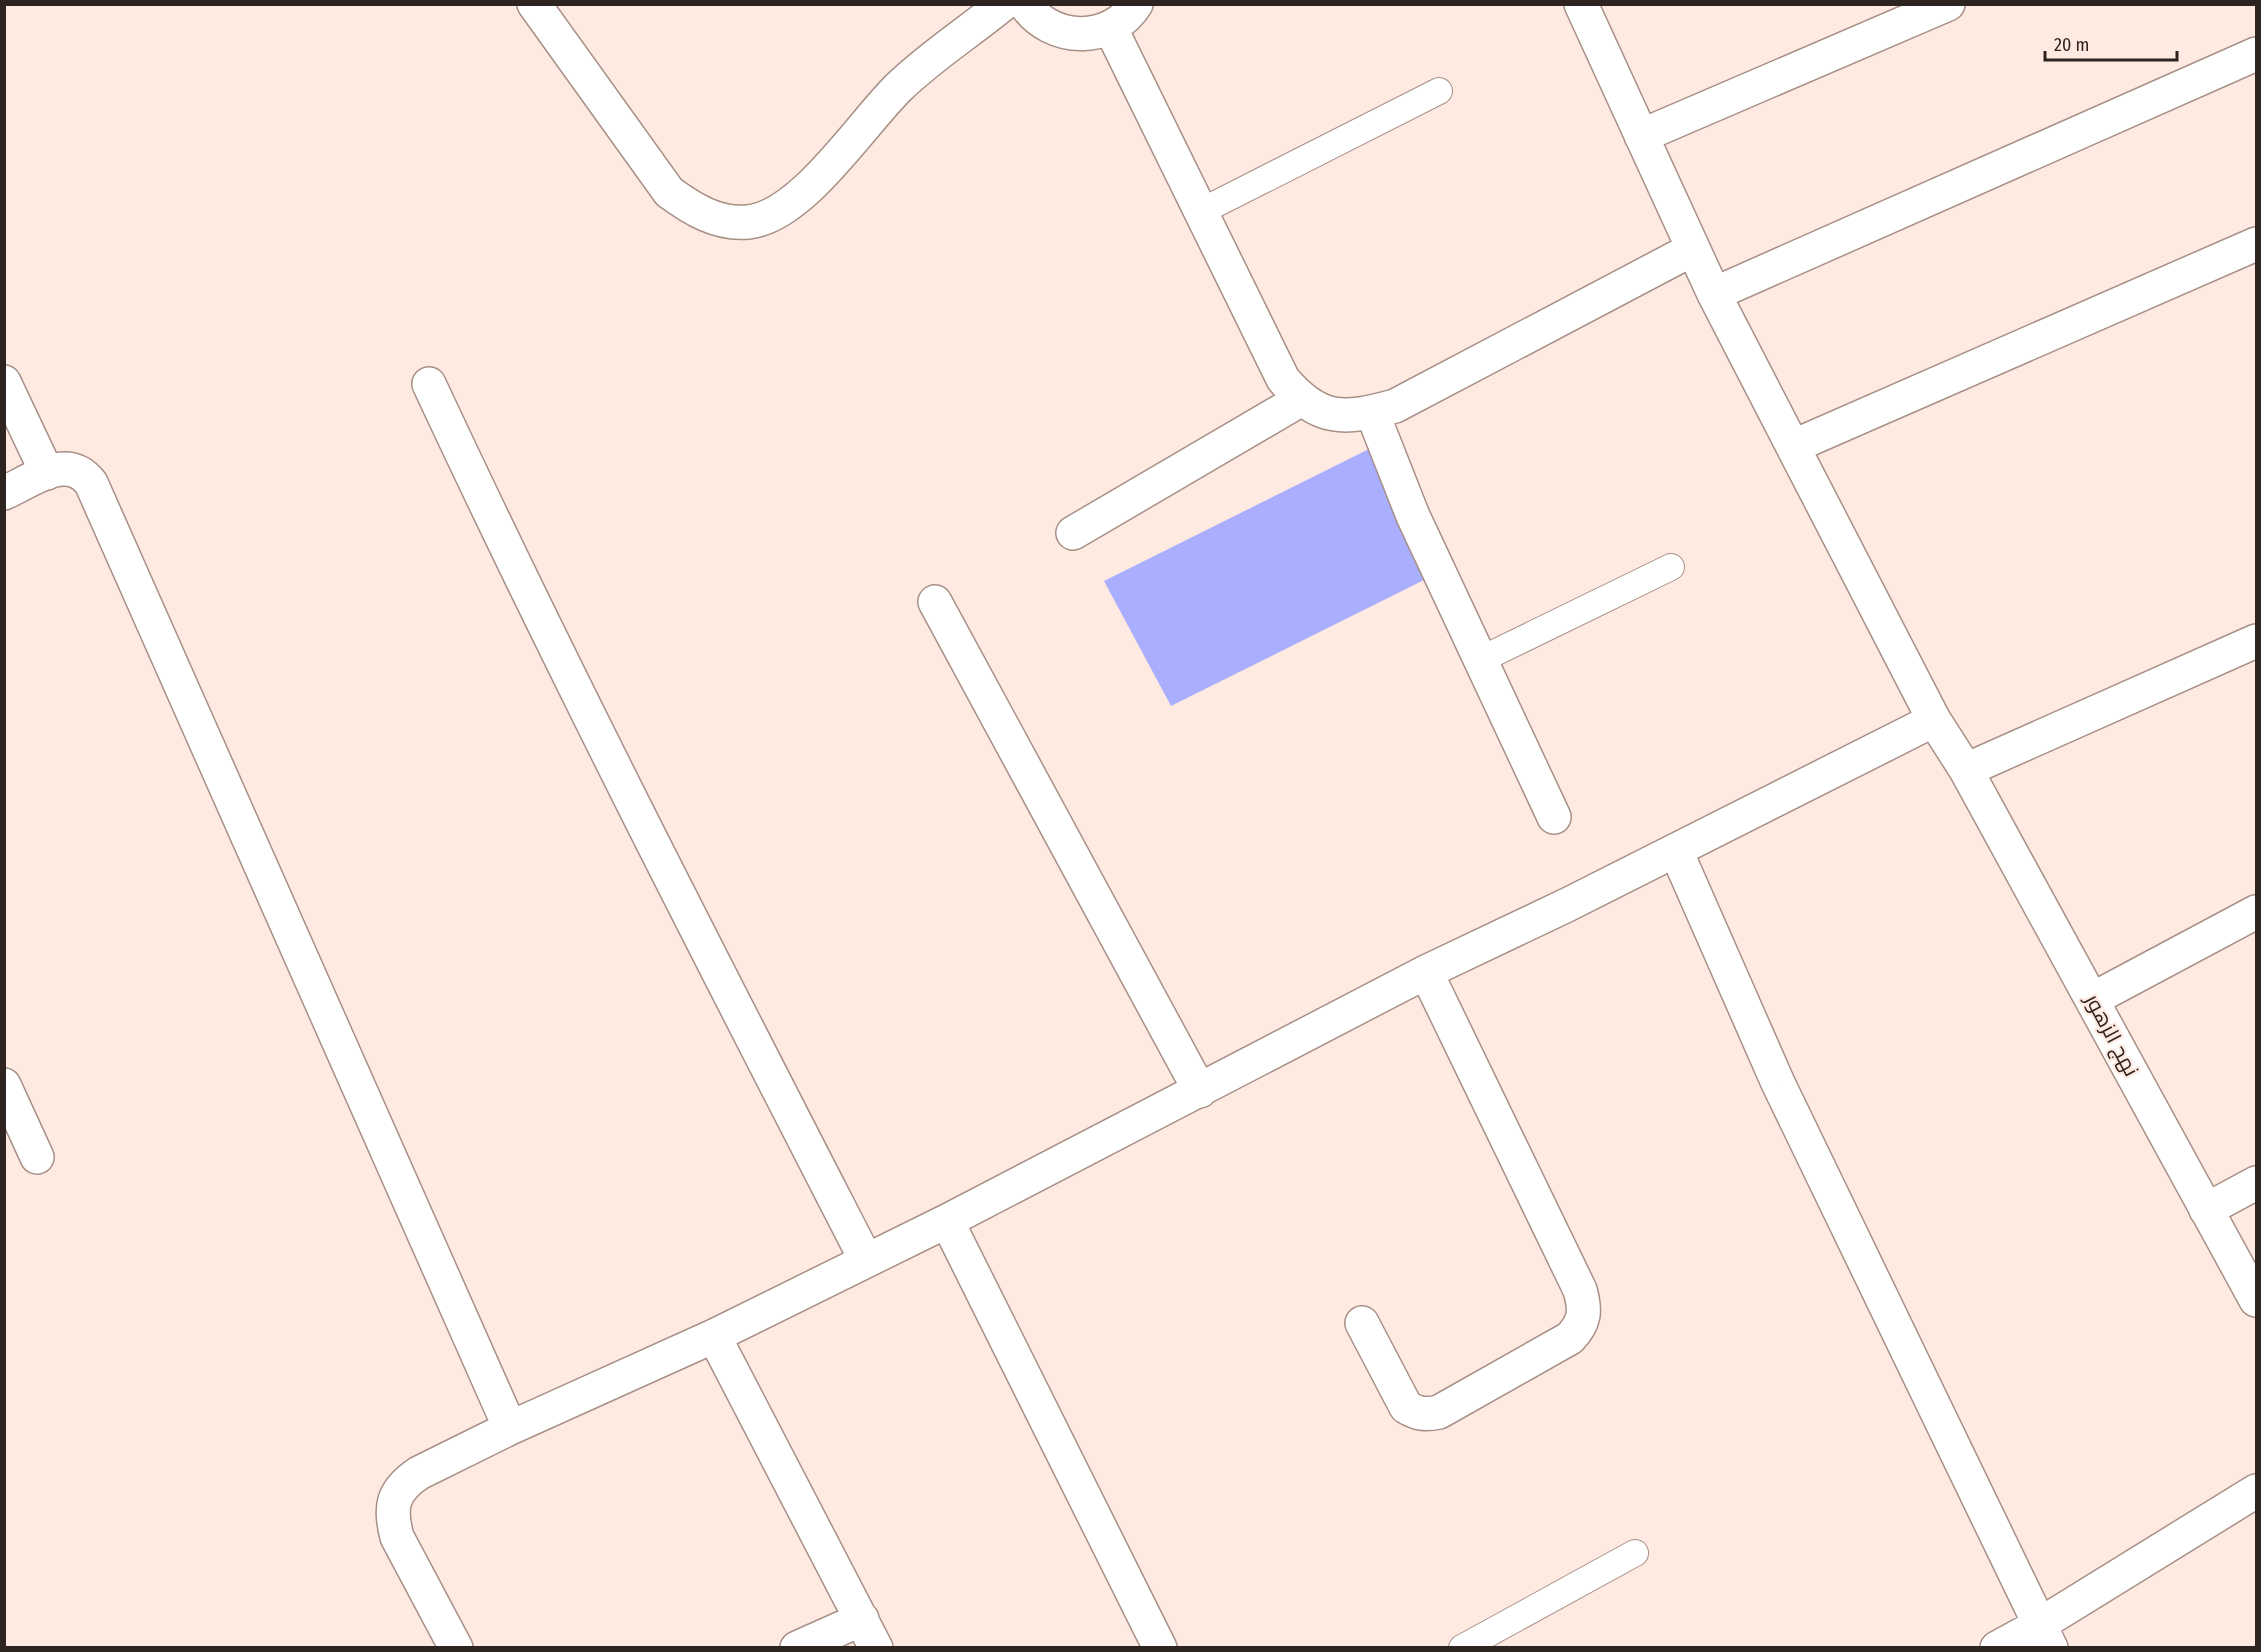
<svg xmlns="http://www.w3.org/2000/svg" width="2261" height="1652" font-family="'Fira Sans Condensed',Cairo,sans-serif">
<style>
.building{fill:#aaaeff}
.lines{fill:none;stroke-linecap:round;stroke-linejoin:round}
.service-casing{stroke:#a79086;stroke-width:28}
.minor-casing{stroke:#a79086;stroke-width:36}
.service{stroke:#fff;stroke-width:26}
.minor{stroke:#fff;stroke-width:33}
.labels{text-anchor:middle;stroke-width:4.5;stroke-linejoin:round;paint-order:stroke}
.street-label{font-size:21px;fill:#2d231f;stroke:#ffeae1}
</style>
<rect width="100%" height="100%" fill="#ffeae1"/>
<path class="building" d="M1379,444L1430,577L1171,706L1104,581Z"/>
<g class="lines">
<defs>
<path id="service" d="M1200,212L1439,91
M1480,660L1671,567
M1462,1648L1635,1553"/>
<path id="minor" d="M534,4L669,192C692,209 718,225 748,222C802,217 861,124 899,87C931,56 969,32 1003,4
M1025,4C1051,43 1111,44 1136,4
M1581,4L1714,294L1934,720L1966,770L2256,1300
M1111,29L1283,379C1319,422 1344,420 1395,406L1693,249
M1641,136L1948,4
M1714,294L2256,54
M4,382L47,473
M429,384C567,680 717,970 866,1260
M1372,412L1413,516L1554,817
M1794,446L2256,244
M4,493C33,480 67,452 91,483L510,1428
M1073,533L1300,400
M935,602L1200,1091
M1966,770L2256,641
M1676,851L1778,1083L2051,1648
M2093,999L2256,912
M4,1085L37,1157
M2206,1210L2256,1183
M947,1221L1160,1648
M1362,1323L1406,1407C1418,1414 1425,1415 1439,1412L1570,1338C1585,1322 1586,1311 1580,1290L1426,972
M714,1336L876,1648
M456,1648L397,1537C389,1507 392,1491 419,1473L510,1428L714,1336L947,1221L1426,972L1567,905L1934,720
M797,1648L862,1619
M1997,1648L2039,1625L2256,1491"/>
</defs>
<use href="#service" class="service-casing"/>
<use href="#minor" class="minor-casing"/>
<use href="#service" class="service"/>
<use href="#minor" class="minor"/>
</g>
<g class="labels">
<g class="street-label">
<text transform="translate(2112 1035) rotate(62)" y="7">نهج الزهور</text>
</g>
</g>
<rect width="2261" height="1652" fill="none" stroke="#2d231f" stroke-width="12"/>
<path d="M2045 51v9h132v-9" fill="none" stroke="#2d231f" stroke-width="3"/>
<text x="2054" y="51" font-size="18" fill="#2d231f" stroke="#ffeae1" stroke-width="4.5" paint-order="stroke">20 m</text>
</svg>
